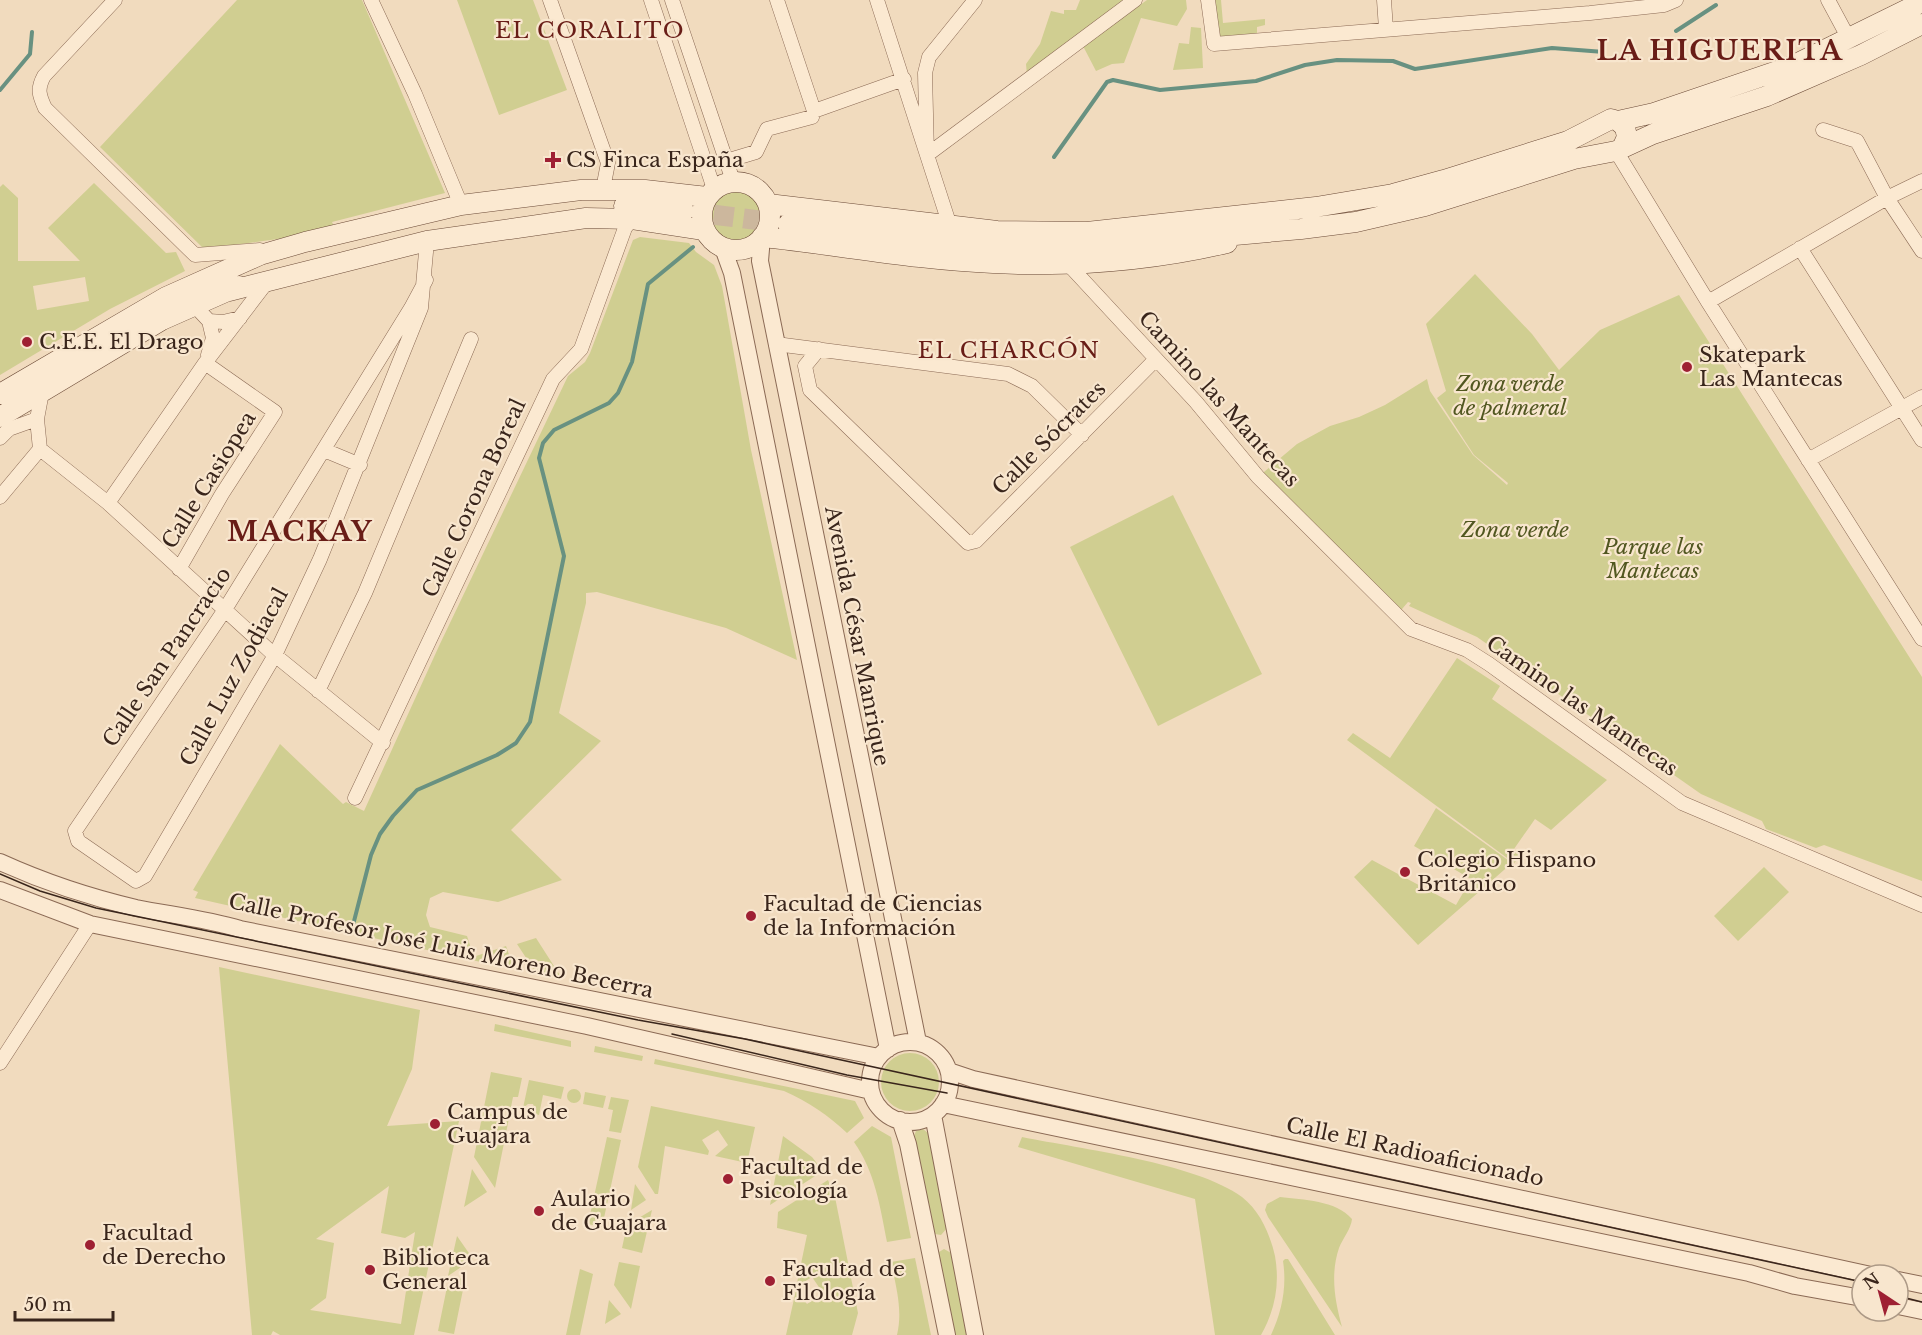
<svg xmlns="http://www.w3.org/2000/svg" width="1922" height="1335" font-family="'Libre Baskerville',serif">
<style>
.green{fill:#d0ce91;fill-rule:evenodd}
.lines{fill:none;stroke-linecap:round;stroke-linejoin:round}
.stream{stroke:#689181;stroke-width:4}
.secondary-tunnel{stroke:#ccb79d;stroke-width:20;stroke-dasharray:20 10;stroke-linecap:butt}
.minor-casing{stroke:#8b6a55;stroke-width:15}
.tertiary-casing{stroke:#8b6a55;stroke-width:18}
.secondary-casing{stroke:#6c4b38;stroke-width:21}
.minor{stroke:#fbe9d1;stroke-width:14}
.tertiary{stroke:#fbe9d1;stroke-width:16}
.secondary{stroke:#fbe9d1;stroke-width:20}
.tram{stroke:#39251b;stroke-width:1.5}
.poi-dot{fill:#9e2033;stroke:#f8e6ce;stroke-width:2}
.labels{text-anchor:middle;stroke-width:4.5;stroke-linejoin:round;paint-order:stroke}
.poi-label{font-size:21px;fill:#39251b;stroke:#f8e6ce;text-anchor:start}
.park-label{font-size:21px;font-style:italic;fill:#515720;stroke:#f8e6ce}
.street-label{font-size:21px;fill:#39251b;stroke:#f8e6ce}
.neighbourhood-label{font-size:22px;letter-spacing:1.5px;fill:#691d17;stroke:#f8e6ce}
.district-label{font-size:27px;font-weight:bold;letter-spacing:1.5px;fill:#691d17;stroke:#f8e6ce}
</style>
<rect width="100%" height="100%" fill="#f1dbbe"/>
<path class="green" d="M237,0H362L445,193L332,222L336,231L204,249L100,147Z
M457,0H533L567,90L499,115Z
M1080,0H1126L1027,75L1026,64L1040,44L1051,11L1064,14V10H1076Z
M1147,0H1186L1187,9L1177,26L1141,18L1124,63L1112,64L1096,71L1083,46Z
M1214,0H1221L1223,23L1265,19V25L1257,27V35L1221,37L1217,33Z
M1191,27L1201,28L1203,68L1173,70L1179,43L1189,44Z
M94,183L166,253L176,252L185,271L110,309L0,375V187L3,184L18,198V261H80L48,228ZM85,277L89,301L37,310L33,286Z
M709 216a27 27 0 1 1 54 0a27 27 0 1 1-54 0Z
M640,237L689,243L696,252L714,265L722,286L751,450L797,660L726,628L597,592L586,593V603L559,713L601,741L511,830L562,880L498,902L443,892L430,898L426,915L430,927L467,936L472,951L454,956L195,898L198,892L193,890L280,744L343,804L346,802L364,811L439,646L568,376L585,362L590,353L633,240Z
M1475,274L1532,334L1559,370L1600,330L1679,295L1922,677V881L1824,845L1816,848L1766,829L1762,821L1701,794L1477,637L1409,606L1411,603L1408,602L1397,615L1258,477L1297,444L1330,426L1359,417L1385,405L1427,379L1430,391L1473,455L1507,485L1508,483L1474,455L1437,398L1446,391L1426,324Z
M1173,495L1262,674L1158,726L1070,547Z
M1457,658L1500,686L1492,699L1607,780L1551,830L1535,819L1514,849L1522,856L1514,863L1347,740L1353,733L1390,758Z
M1436,808L1512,863L1418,945L1354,877L1372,860L1456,905L1471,879L1414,846Z
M1764,867L1789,892L1738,941L1714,916Z
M536,938L561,977L536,973L517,944Z
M506,946L514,969L467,959Z
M219,967L420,1010L412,1069L387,1126L459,1121L414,1335H280L273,1331L271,1335H252ZM389,1186L381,1233L405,1238L415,1232L401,1324L310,1310L326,1298L334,1243L316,1239Z
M495,1024L571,1041V1047L494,1031Z
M595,1046L643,1056L642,1061L594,1052Z
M881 1082a29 29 0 1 1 58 0a29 29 0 1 1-58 0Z
M655,1059L855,1101L864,1118L847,1133C828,1115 809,1102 784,1091L654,1064Z
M491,1072L522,1078L518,1097H513L510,1112L484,1107Z
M529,1080L564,1087L561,1099L543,1095L539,1115L536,1114L533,1104H528L523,1108Z
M567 1096a7 7 0 1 1 14 0a7 7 0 1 1-14 0Z
M585,1092L606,1096L603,1108L583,1104Z
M611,1097L629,1100L621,1133L609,1131L613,1110L608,1109Z
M651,1106L755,1127L747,1163L715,1156L728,1145L718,1130L702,1140L709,1151L708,1155L665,1146L658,1194H655L638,1167Z
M483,1112L509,1118L495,1188L474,1157Z
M872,1126L891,1137L911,1238L887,1242C880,1206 875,1172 854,1142Z
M923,1129L928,1133L948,1227L941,1235L935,1234L932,1229L913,1138L916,1131Z
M783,1136L812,1157L823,1171L770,1205Z
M607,1137L621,1140L602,1227L588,1224Z
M1022,1137C1081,1149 1196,1163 1242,1197C1260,1211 1270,1234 1275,1256C1280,1285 1275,1310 1261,1335H1215L1195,1199L1018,1147Z
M472,1169L487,1192L464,1207Z
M828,1180L835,1197L858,1313L852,1335H786L796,1290L807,1304L823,1293L812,1277L801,1284L797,1283L807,1235L777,1228L778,1212Z
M635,1184L646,1200L631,1210Z
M1280,1197C1303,1200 1336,1200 1352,1219C1351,1229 1343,1238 1339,1248C1330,1275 1335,1301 1342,1327L1268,1217L1265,1210L1267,1204Z
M652,1210L642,1253L622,1248L627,1225Z
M457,1236L473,1259L448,1276Z
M944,1249L953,1254L969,1335H953L937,1257L939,1252Z
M915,1258L931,1335H897C903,1310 896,1287 891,1262Z
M1285,1259H1288L1335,1335H1271C1282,1311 1287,1287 1283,1261Z
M619,1262L640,1266L631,1309L614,1285Z
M580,1269L593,1274L580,1335H566Z
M466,1275L454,1334L438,1331L447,1287Z
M609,1300L621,1314L605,1324Z"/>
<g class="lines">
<path class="stream" d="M1676,31L1716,5
M0,90L30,54L32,32
M1054,157L1107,82L1113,80L1160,90L1256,81L1305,65L1337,60L1393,61L1415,69L1552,48L1604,52
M352,929L371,855L380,834L393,816L417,790L497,755L516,743L530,722L564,556L539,458L543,443L554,430L609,403L618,393L632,362L648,284L693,247"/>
<path class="secondary-tunnel" d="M684,211L788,224"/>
<defs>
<path id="minor" d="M115,0L44,76C37,89 39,95 45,108L195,255
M371,0L415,94L461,205
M550,0L608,163L603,189
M651,0L714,189
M672,0L731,175L736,182
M777,0L814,111
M877,0L927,155L1135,0
M1208,0L1214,44L1590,13L1664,5L1676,0
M1384,0L1386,29
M1828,0L1849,39
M1823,130L1857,141L1887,198L1922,251
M1616,151L1708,302L1922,639
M726,161L756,152L767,129L812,117L814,111L904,79
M950,226L927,155L925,73L929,57L975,0
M1800,248L1922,440
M195,255L260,250
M1069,265L1196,402L1258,477L1411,629L1467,650L1489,664L1682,803L1922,905
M426,280L411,308L224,611L75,831L78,841L136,881L145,876L275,655L320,559L421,308L427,241
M1708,302L1887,198L1922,181
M194,305L209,321L223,322L240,318
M776,344L1008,374L1032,386L1082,435
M208,355L213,338L209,321
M810,390L968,543L976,541L1156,359
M810,390L805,366L819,349
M42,392L37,419L40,449L108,503L271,652L383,743
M0,438L9,429L37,419
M324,450L360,465
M1808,460L1922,397
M0,497L40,449
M108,503L205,363L267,282
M179,569L222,494L275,412L205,363
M318,691L365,593L471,339
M355,798L553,379L581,349L625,228L632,219
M0,1063L90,924"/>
<path id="tertiary" d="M762,237L760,261L918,1042
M723,248L732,273L888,1049
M0,862C44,882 89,897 136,908C171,915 206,919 240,929L879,1057
M0,890L90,924L587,1026L871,1091
M870 1082a40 40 0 1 1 80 0a40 40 0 1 1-80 0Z
M949,1071L973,1079L1871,1275
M943,1104L1749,1273L1795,1286L1862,1298
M933,1115L975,1335
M900,1120L908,1144L947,1335
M1898,1280L1922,1285
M1898,1306L1922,1311"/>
<path id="secondary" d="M1618,121L1654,113L1792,66L1922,2
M702 216a34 34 0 1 1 68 0a34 34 0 1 1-68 0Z
M768,204L997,231L1087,232L1316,207
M624,206L684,211
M1304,209L1393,194L1444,180L1568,141L1611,119L1618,121L1625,127L1627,137L1623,146
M788,224L963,244L1039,249L1094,247L1187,236H1224L1301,229L1356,222L1425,206L1574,159L1616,151L1653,134L1767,96L1861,55L1922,24
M762,237C839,245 916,260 993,263C1072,267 1150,261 1227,243
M229,291L427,241L586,218L632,219L704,230
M0,394L166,297L260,255L305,242L461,205L581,190H645L707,197
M0,417L162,320L239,286"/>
</defs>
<use href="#minor" class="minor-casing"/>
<use href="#tertiary" class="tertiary-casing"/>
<use href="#secondary" class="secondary-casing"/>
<use href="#minor" class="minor"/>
<use href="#tertiary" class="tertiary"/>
<use href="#secondary" class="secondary"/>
<path class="tram" d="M0,874L40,891L96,908L638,1020L745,1039L1862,1282
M672,1034L847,1075L947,1093
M1898,1296L1922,1302"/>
</g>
<g class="poi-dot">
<path d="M550 151h6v6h6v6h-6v6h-6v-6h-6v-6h6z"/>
<circle cx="27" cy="342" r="6"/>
<circle cx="1687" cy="367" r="6"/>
<circle cx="1405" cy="872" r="6"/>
<circle cx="751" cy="916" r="6"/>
<circle cx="435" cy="1124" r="6"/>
<circle cx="728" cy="1179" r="6"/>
<circle cx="539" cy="1211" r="6"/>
<circle cx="90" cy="1245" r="6"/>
<circle cx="370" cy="1270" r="6"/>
<circle cx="770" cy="1281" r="6"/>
</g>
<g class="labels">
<g class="poi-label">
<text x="566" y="167">CS Finca España</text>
<text x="39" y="349">C.E.E. El Drago</text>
<text x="1699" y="362">Skatepark<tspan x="1699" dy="24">Las Mantecas</tspan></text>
<text x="1417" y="867">Colegio Hispano<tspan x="1417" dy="24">Británico</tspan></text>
<text x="763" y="911">Facultad de Ciencias<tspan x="763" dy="24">de la Información</tspan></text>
<text x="447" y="1119">Campus de<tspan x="447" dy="24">Guajara</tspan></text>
<text x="740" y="1174">Facultad de<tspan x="740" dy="24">Psicología</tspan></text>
<text x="551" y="1206">Aulario<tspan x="551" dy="24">de Guajara</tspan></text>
<text x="102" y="1240">Facultad<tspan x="102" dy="24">de Derecho</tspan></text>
<text x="382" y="1265">Biblioteca<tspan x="382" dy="24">General</tspan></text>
<text x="782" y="1276">Facultad de<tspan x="782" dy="24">Filología</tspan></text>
</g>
<g class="park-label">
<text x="1510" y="391">Zona verde<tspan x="1510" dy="24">de palmeral</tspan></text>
<text x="1515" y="537">Zona verde</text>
<text x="1653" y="554">Parque las<tspan x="1653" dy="24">Mantecas</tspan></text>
</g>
<g class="street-label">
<text transform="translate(1219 399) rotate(48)" y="7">Camino las Mantecas</text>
<text transform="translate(1049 438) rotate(-45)" y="7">Calle Sócrates</text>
<text transform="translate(209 480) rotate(-58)" y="7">Calle Casiopea</text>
<text transform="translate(474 498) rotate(-65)" y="7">Calle Corona Boreal</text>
<text transform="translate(857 636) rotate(79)" y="7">Avenida César Manrique</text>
<text transform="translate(167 657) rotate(-56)" y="7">Calle San Pancracio</text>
<text transform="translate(234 677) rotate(-61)" y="7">Calle Luz Zodiacal</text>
<text transform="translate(1582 706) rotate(35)" y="7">Camino las Mantecas</text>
<text transform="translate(441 946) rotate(12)" y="7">Calle Profesor José Luis Moreno Becerra</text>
<text transform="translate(1415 1152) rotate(12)" y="7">Calle El Radioaficionado</text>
</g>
<g class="neighbourhood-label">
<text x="590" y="38">EL CORALITO</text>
<text x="1009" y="358">EL CHARCÓN</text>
</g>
<g class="district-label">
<text x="1720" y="60">LA HIGUERITA</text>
<text x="300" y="541">MACKAY</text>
</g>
</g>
<g transform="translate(1880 1293) rotate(324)"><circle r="28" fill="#f8e6ce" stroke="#ac9986" stroke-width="1.5"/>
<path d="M0-4.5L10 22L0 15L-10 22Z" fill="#9e2033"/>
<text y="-9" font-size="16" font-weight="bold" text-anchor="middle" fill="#39251b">N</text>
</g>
<path d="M15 1311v9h98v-9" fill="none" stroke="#39251b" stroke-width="3"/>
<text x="24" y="1311" font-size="18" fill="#39251b" stroke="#f8e6ce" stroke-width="4.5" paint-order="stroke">50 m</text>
</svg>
